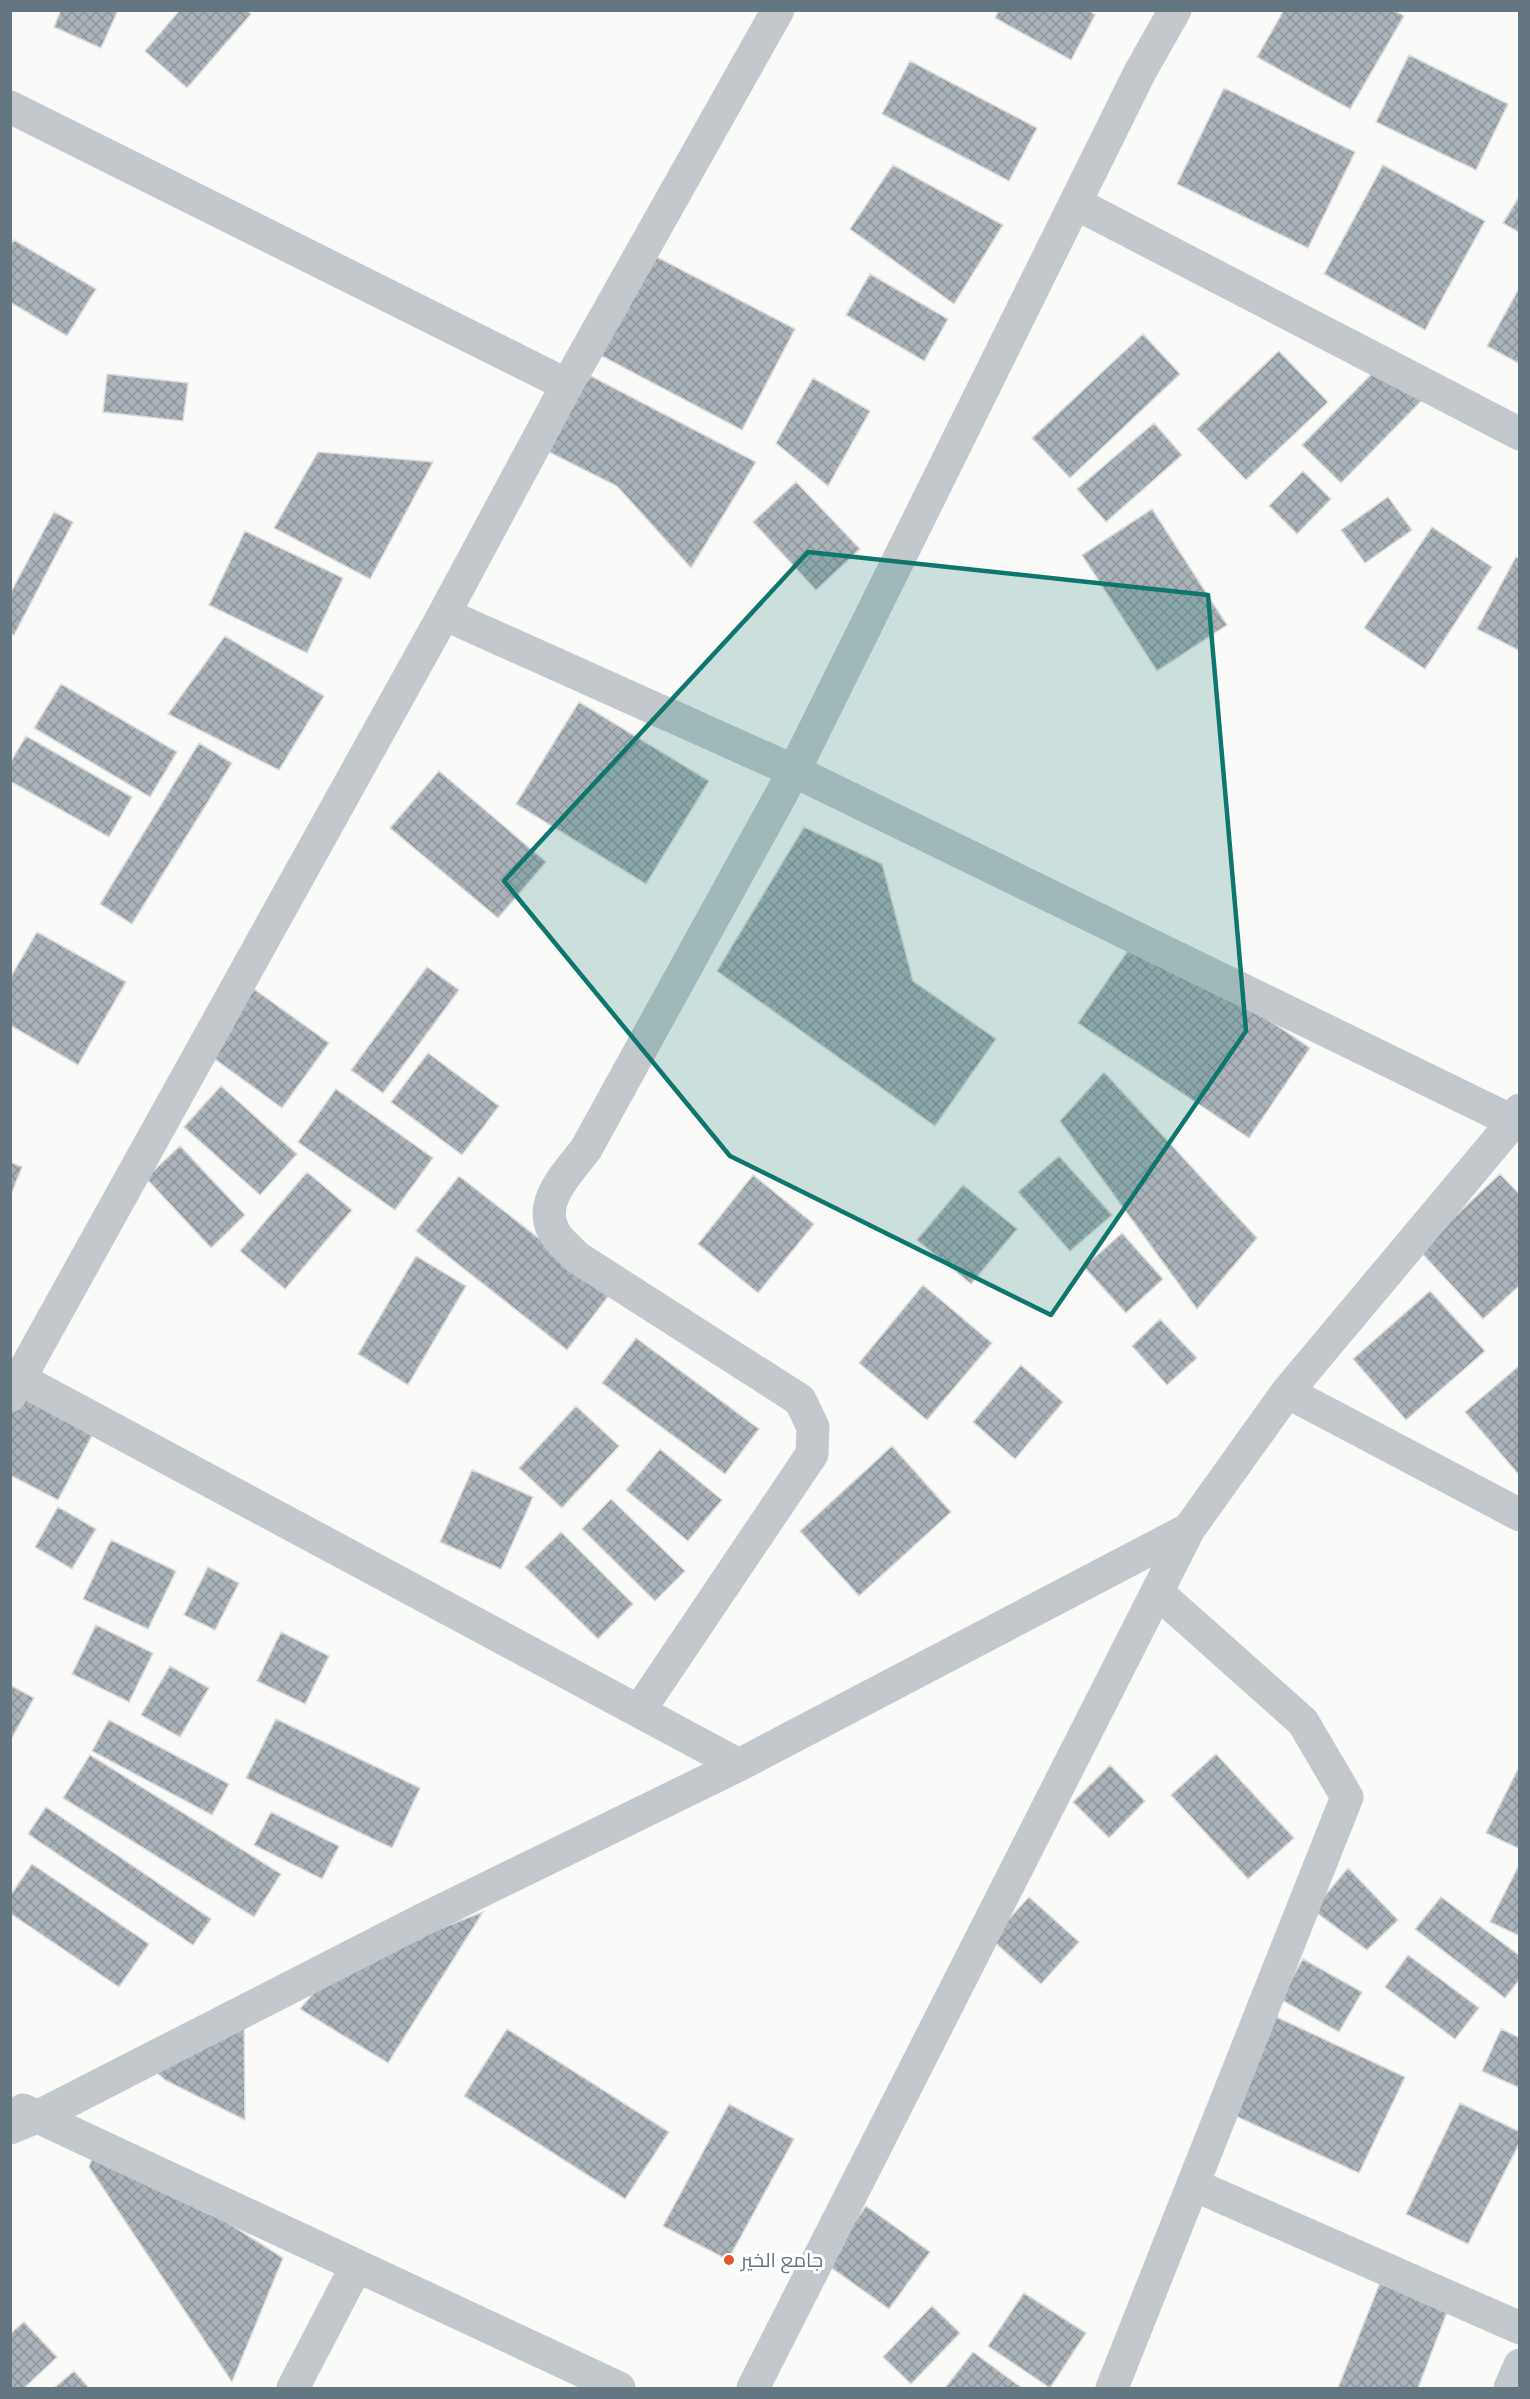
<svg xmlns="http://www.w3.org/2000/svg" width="1530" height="2399" font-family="Karla,Cairo,sans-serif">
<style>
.building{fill:url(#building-cross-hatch);stroke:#dcdcda;stroke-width:1.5}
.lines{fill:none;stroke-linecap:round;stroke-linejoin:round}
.minor{stroke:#c3c8cc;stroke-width:33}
.marked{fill:#0f766e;fill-opacity:0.2;stroke:#0f766e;stroke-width:4.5;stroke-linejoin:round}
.poi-dot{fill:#e4572e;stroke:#fff;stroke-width:2}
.labels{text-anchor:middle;stroke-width:6;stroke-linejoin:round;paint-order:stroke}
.poi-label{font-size:20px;fill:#657683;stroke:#fff;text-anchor:start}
</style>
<defs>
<pattern id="building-cross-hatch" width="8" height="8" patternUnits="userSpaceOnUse" patternTransform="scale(1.5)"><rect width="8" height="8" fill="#aab3b9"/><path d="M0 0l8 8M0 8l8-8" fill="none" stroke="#8e969c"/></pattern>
</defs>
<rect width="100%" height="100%" fill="#fafaf8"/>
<path class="building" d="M61,10H118L101,48L54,27Z
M180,10H247L251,14L187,88L145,51Z
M999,10H1088L1095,15L1071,60L995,18Z
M1284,10H1393L1404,16L1350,109L1257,57Z
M1409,55L1508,104L1476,170L1376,122Z
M910,61L1037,128L1009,181L882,114Z
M1224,88L1355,152L1308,248L1177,184Z
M893,165L1003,225L954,304L850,229Z
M1383,165L1485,221L1425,330L1324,274Z
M1520,195V233L1503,223Z
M14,240L96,289L67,336L10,302V245Z
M649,253L795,329L742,430L596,353Z
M870,274L948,319L924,361L846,315Z
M1520,287V364L1487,346Z
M1143,334L1180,374L1070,478L1032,438Z
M1279,351L1328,402L1246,480L1197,429Z
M1393,352L1432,390L1341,483L1302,445Z
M583,372L756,462L691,568L617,486L543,449Z
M107,374L188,383L183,421L103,412Z
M813,378L870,411L828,486L776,443Z
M1154,423L1182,455L1106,522L1077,489Z
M318,452L433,462L370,579L274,528Z
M1303,471L1331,499L1297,534L1269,506Z
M796,482L860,549L816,590L753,522Z
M1388,497L1412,530L1365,563L1341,530Z
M1152,509L1227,625L1157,671L1082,555Z
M54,512L73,522L14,635L10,633V594Z
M1432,527L1492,567L1425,669L1364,628Z
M245,531L343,578L307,653L209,605Z
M1516,557L1520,559V651L1477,629Z
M225,636L324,696L279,770L168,714Z
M61,684L177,752L150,797L34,728Z
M579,702L709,781L646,884L516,804Z
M26,736L132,797L109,837L10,781V763Z
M199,743L232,763L132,924L100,904Z
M439,771L546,862L498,918L390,828Z
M804,827L882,864L913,981L996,1039L935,1126L717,971Z
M37,932L126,982L78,1065L10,1025V978Z
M1140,933L1310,1048L1249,1138L1078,1023Z
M427,967L459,990L383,1093L351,1070Z
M254,989L329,1043L282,1108L208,1054Z
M428,1053L499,1106L462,1155L391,1102Z
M1104,1072L1257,1238L1197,1309L1060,1121Z
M221,1086L297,1154L260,1195L184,1127Z
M336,1089L433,1158L395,1210L298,1142Z
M180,1146L245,1215L211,1248L146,1178Z
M1059,1156L1112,1215L1070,1251L1018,1192Z
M10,1162L22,1167L10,1197Z
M307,1172L352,1210L285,1289L240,1251Z
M1500,1174L1520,1195V1285L1483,1319L1419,1250Z
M753,1175L814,1224L758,1293L698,1244Z
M459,1176L610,1294L567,1350L416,1231Z
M963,1185L1017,1229L971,1284L917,1240Z
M1122,1233L1163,1279L1126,1313L1084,1267Z
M416,1256L466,1286L408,1385L358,1354Z
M923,1285L992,1343L927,1420L859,1363Z
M1430,1291L1485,1351L1406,1420L1353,1359Z
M1160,1319L1197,1358L1167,1385L1132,1346Z
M636,1338L759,1429L725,1474L602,1383Z
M1021,1365L1063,1402L1015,1459L973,1422Z
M1520,1365V1476L1465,1412Z
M23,1389L96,1428L58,1500L10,1475V1412Z
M576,1406L619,1446L562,1508L519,1468Z
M892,1446L951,1512L859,1596L800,1531Z
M660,1449L722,1500L688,1541L626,1490Z
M472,1470L533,1497L501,1569L440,1542Z
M611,1499L685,1571L655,1601L582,1529Z
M58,1507L96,1529L72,1569L35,1547Z
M561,1532L633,1604L598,1639L525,1567Z
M111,1540L176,1571L148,1629L83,1599Z
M208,1567L239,1583L215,1630L184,1615Z
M96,1625L153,1653L129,1702L72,1674Z
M281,1632L329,1656L305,1704L257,1681Z
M170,1666L209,1688L180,1737L141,1715Z
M10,1685L34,1698L10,1741Z
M276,1719L420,1788L392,1848L246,1778Z
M109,1720L229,1784L212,1815L92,1751Z
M1216,1754L1294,1838L1248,1879L1171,1795Z
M90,1755L281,1874L254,1917L63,1798Z
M1110,1765L1145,1801L1109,1838L1073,1802Z
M1520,1765V1849L1486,1833Z
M46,1807L211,1919L193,1945L28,1834Z
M271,1812L339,1846L322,1879L254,1845Z
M32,1864L149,1944L119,1987L10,1913V1896Z
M1519,1865H1520V1936L1490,1922Z
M1348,1868L1398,1920L1367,1950L1313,1910Z
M1029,1897L1079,1942L1041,1984L991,1939Z
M1441,1897L1520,1956V1979L1505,1998L1415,1929Z
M483,1912L388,2063L300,2009L333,1970Z
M1408,1955L1479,2008L1455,2039L1385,1987Z
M1303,1959L1362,1992L1339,2032L1280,1999Z
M1272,2015L1405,2077L1359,2173L1227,2112Z
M244,2023L245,2120L165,2080L152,2068Z
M507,2029L669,2132L625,2199L464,2096Z
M1501,2029L1520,2038V2088L1482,2071Z
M1460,2103L1520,2132V2142L1468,2244L1406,2214Z
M729,2104L794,2139L728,2260L663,2226Z
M98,2140L283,2258L232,2382L89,2167Z
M866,2206L930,2252L889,2309L825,2263Z
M1384,2273L1452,2299L1418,2388H1338Z
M1024,2293L1086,2333L1050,2388L988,2346Z
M932,2306L960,2333L911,2384L883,2357Z
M24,2322L57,2357L24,2388H10V2334Z
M973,2352L1022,2388H945Z
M74,2371L89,2388H54Z"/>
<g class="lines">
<path class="minor" d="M10,107L567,385
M1075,203L1520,434
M444,614L794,771L1520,1125
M20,1379L739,1765
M1287,1392L1520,1515
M10,1396L444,614L567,385L778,10
M639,1711L812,1454L813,1427L800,1400L578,1258C572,1252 564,1245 558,1238C533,1206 567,1174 586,1149L794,771L1140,72L1175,10
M23,2110L619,2388
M10,2128L37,2117L422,1920L739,1765L1189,1529L1287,1392L1513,1122L1520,1110
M1194,2185L1520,2328
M293,2388L356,2267
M753,2388L1189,1529
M1112,2388L1347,1797L1303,1722L1157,1592
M1510,2388L1520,2365"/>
</g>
<path class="marked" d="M808,552L1208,595L1246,1031L1051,1315L730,1156L504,881Z"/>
<circle class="poi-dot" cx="729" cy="2260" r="6"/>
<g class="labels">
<g class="poi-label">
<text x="741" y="2267">جامع الخير</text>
</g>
</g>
<rect width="1530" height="2399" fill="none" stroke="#657683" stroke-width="24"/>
</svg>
